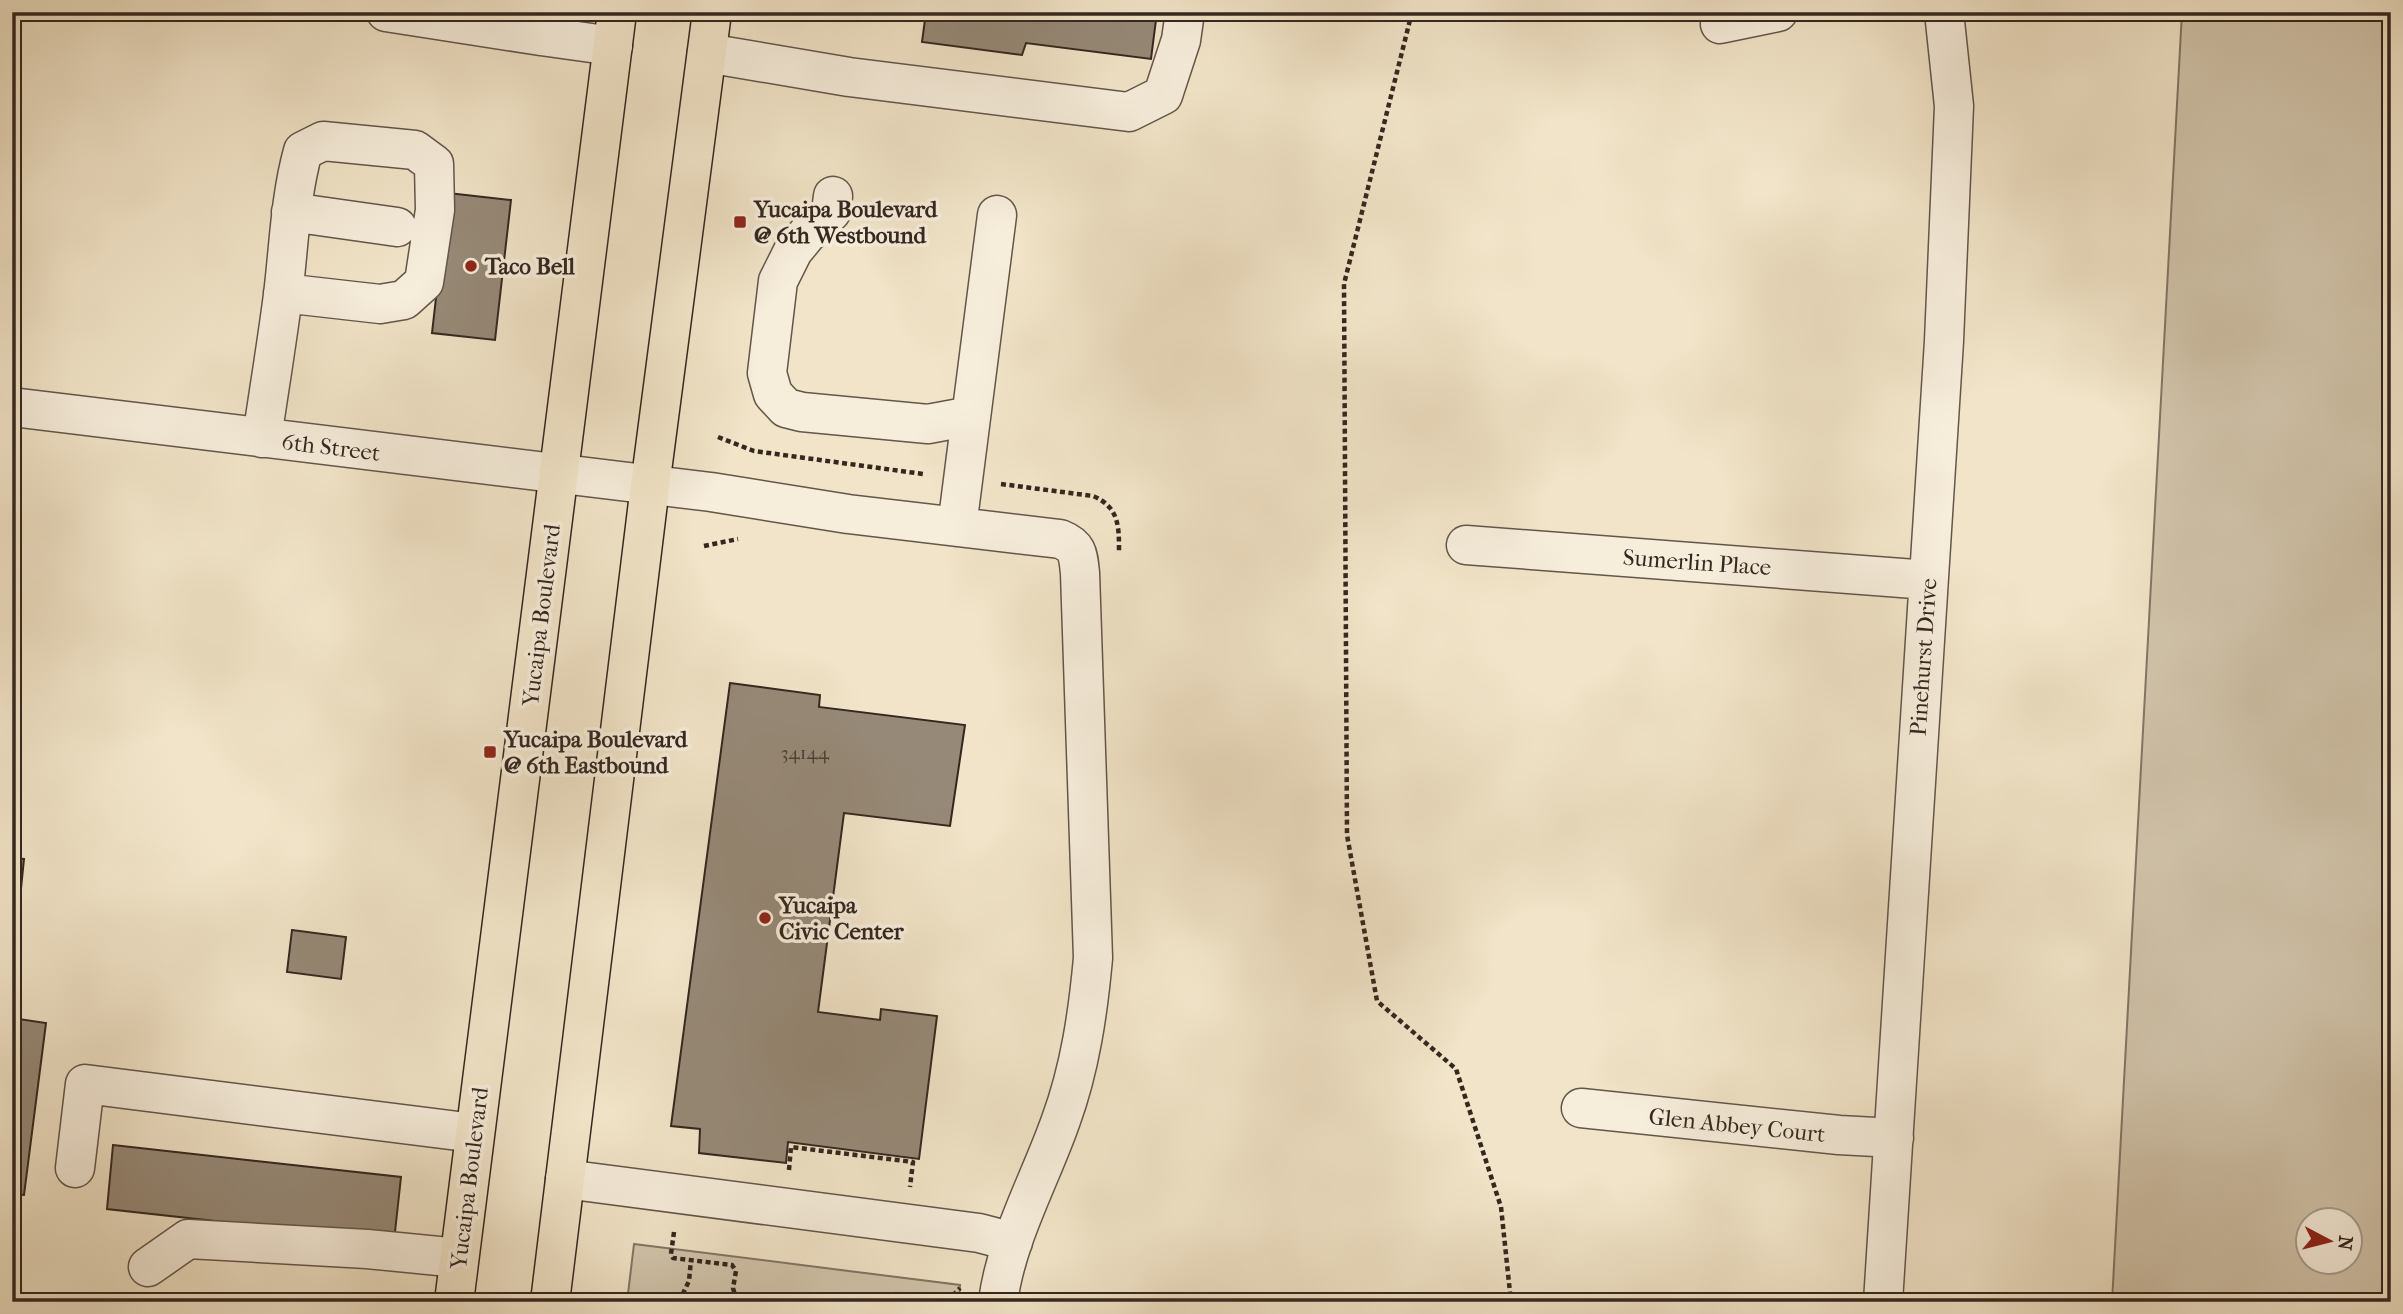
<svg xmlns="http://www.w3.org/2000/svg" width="2403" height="1314" font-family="'IM FELL French Canon',serif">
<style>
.green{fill:#d1c4ab;stroke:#827666;stroke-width:2;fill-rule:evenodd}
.building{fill:#968977;stroke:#342720;stroke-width:2}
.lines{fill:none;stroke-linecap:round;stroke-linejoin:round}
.minor-casing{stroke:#63564a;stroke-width:41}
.major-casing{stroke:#342720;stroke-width:41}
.path{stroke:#342720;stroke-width:4.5;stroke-dasharray:5 3.5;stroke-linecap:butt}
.minor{stroke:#f6eddb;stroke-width:38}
.major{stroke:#f1e4c8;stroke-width:38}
.poi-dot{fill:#8f2418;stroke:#f6eddb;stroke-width:2.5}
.labels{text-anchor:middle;stroke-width:7;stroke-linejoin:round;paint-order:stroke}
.number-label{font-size:19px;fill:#4c4036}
.poi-label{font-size:23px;font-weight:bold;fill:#342720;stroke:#f6eddb;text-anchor:start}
.street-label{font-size:23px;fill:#342720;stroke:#f6eddb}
</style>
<rect width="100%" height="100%" fill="#f1e4c8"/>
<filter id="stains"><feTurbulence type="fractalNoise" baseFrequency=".00286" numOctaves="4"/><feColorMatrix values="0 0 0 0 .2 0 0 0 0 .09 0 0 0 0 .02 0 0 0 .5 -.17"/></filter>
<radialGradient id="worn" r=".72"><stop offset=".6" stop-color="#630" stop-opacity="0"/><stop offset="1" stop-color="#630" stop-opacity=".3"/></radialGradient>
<path class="green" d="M2182,12H2391V1302H2112ZM2308,1220H2350V1262H2308Z
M634,1244L960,1285L959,1302H627Z"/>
<path class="building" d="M926,12H1157L1151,59L1026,43L1022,55L922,42Z
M448,193L511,200L495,340L432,333Z
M730,683L820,695L819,707L965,725L950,826L844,813L818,1012L880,1020L881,1009L937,1016L919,1159L788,1142L786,1163L699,1153L700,1129L671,1126Z
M12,858L24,859L14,958H12Z
M292,930L346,937L341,979L287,972Z
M12,1018L46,1023L24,1195L12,1194Z
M113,1145L401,1177L394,1241L107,1209Z"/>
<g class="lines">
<defs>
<path id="minor" d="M386,12L541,36
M544,12L541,36L613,46
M1720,24L1778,12
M707,53L849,77L1129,112L1163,95L1181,40L1185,12
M833,196L831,212L807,234L793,251L778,281L767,373L773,394L786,408L802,412L928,424L971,416
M291,212L397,227
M12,407L711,492L848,514L1060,539C1078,546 1078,554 1080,573L1093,958C1088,1013 1080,1068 1061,1120C1040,1180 1006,1239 998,1302
M262,438C269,390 277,342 283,295C289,246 290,198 303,151L323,141L415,150L434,164L435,210L424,282L404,300L380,304L283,293
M957,527L997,215
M1466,545L1928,580
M1581,1108L1839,1135L1894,1138
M75,1168L85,1084L474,1133
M565,1179L979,1233L1013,1242
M148,1267L188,1239L367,1249L459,1258
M1883,1302L1944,341L1954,106L1944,12"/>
<path id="major" d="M454,1302L617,12
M550,1302L650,486L712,12"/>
</defs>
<use href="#minor" class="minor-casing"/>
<use href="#major" class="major-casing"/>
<path class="path" d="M1412,12L1344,284L1347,835L1377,1001L1456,1069L1501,1207L1511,1302
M718,437L754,451L923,474
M1001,484L1093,496C1119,507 1119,526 1119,551
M704,546L738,539
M789,1170L791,1147L913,1162L910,1187
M674,1232L671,1254L673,1258L732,1265L736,1271L733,1288L737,1302
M679,1302L689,1281L691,1260
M817,1302L827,1295L839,1297L844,1302
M877,1302L896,1294L915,1302
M947,1302L960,1288"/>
<use href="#minor" class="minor"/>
<use href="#major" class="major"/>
</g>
<g class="poi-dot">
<rect x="733" y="215" width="14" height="14" rx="3.5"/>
<circle cx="471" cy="266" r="7"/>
<rect x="483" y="745" width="14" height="14" rx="3.5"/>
<circle cx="765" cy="918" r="7"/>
</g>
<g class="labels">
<g class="number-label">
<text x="805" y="759">34144</text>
</g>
<g class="poi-label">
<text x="754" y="217">Yucaipa Boulevard<tspan x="754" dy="26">@ 6th Westbound</tspan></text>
<text x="485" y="274">Taco Bell</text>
<text x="504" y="747">Yucaipa Boulevard<tspan x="504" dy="26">@ 6th Eastbound</tspan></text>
<text x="779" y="913">Yucaipa<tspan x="779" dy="26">Civic Center</tspan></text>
</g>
<g class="street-label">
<text transform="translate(331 447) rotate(7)" y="8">6th Street</text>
<text transform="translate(1697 562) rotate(4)" y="8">Sumerlin Place</text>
<text transform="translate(541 615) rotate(-83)" y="8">Yucaipa Boulevard</text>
<text transform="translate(1923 657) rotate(-86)" y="8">Pinehurst Drive</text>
<text transform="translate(1737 1125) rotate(6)" y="8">Glen Abbey Court</text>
<text transform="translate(469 1178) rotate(-83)" y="8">Yucaipa Boulevard</text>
</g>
</g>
<rect width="2403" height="1314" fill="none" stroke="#f1e4c8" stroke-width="42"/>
<rect x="14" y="14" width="2375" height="1286" fill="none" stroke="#342720" stroke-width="3.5"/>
<rect x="21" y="21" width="2361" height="1272" fill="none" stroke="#342720" stroke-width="2"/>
<g transform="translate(2329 1241) rotate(97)"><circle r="33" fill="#f6eddb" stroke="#a89e90" stroke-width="2"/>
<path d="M0-5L12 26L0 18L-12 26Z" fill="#8f2418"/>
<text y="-10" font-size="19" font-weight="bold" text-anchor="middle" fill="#342720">N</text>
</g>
<rect width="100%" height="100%" filter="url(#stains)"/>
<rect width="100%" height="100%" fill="url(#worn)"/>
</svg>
